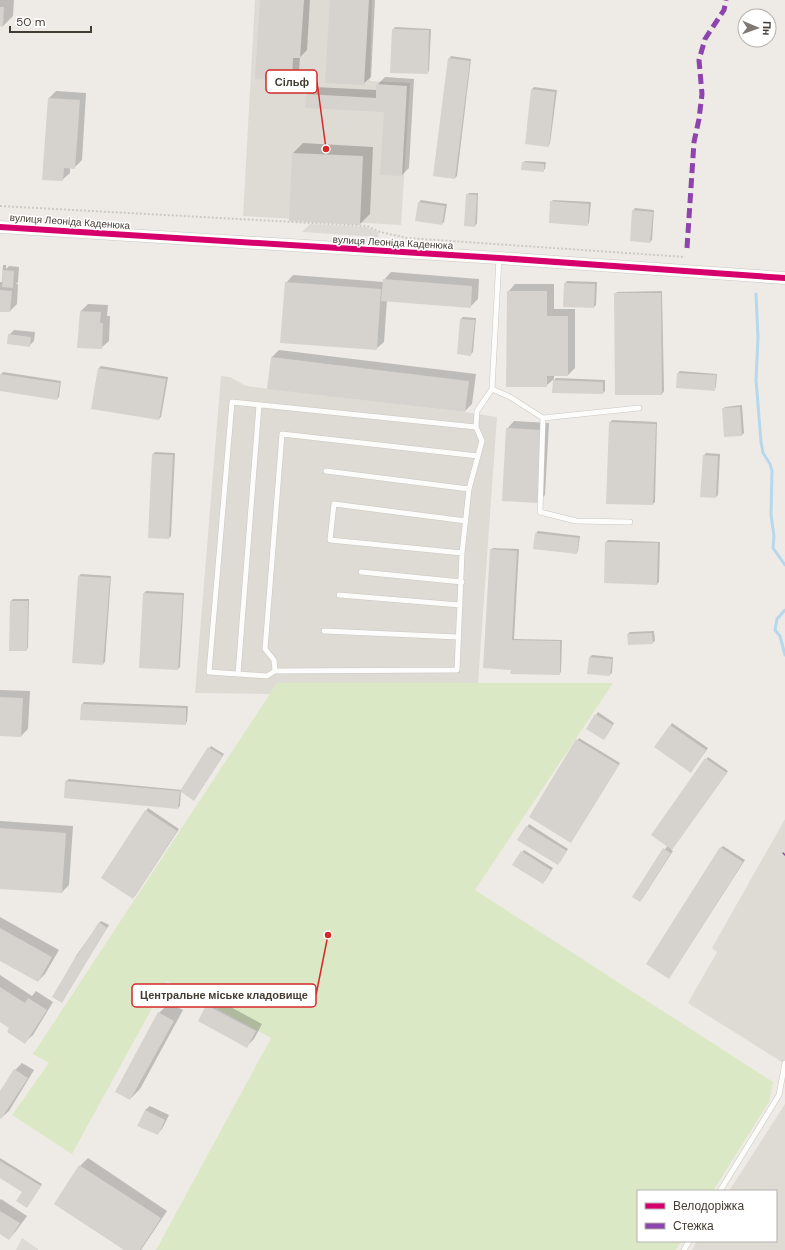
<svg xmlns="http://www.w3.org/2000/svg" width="785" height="1250" font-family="'DM Sans',sans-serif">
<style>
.industrial{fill:#dedad4}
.green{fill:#dbe8c5}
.parking{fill:#dddad6}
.shadow{fill:#0003}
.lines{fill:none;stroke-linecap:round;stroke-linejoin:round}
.stream{stroke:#b5d8ed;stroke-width:3}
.building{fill:#d6d2cd}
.service-casing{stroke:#cac7c2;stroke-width:6}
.tertiary-casing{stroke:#cac7c2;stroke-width:13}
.path{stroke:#cccac5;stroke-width:2;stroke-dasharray:2 2;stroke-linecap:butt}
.service{stroke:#fcfcfb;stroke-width:5}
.tertiary{stroke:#fcfcfb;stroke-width:12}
.quiet{stroke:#8e44ad;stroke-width:5;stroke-dasharray:10 5;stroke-linecap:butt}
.cycleway-casing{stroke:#fff;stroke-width:8}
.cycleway{stroke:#d6006c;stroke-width:6}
.labels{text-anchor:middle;stroke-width:3;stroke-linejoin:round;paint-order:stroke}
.street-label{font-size:10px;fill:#433c33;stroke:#fff}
.leader{fill:none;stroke:#d62828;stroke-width:1.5}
.callout-dot{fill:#d62828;stroke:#fff;stroke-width:1.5}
.callout{fill:#fff;stroke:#d62828;stroke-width:1.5}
.callout-label{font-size:11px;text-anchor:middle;font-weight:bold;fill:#433c33}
</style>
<rect width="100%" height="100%" fill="#eeebe6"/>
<path class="industrial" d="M255,0H372L370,81L410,83L401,225L243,216Z
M221,376L230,377L246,386L465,412L497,417L478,683H277L270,694L195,693Z
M785,819V1064L688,1003L717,952L712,948Z
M785,1104V1250H692L697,1241H776V1191H729Z"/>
<path class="green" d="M277,683H613L475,890L773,1082L769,1102L713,1191H638V1241H681L676,1250H156L271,1038L167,981L72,1154L12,1115L49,1063L33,1054Z"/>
<path class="parking" d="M310,224L366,227L378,232L379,237L302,232Z
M22,1238L38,1249V1250H16Z"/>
<path class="shadow" d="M0,0H14L13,16L3,26L0,25Z
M261,0H310L307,50L300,57L299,72L292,80Z
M331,0H375L371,77L363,84Z
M395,27L431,29L429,71L427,73L393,30Z
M451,56L471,59L457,176L455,178L449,59Z
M385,77L414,79L409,168L402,175L385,111L307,94L314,87L377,90V85Z
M534,87L557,90L550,144L548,146L532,89Z
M56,91L86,93L82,160L74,168L70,167V173L62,180L49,98Z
M303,143L373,147L370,214L360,224L290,220L293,153Z
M525,161L546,162L545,169L543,171L523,163Z
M469,193H478L477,223L475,226L467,195Z
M421,200L447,204L444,222L442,224L419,202Z
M553,200L591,202L589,223L587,225L551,202Z
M635,208L654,210L652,240L650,242L633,211Z
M3,265H6V269L9,266L19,267L18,282L16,284H18L17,304L10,311H0V282H2Z
M391,272L479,279L478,299L470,307L387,300L384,342L376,349L286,283L293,275L384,282V280Z
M567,281L597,282L596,305L594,307L565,283Z
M515,284H554V309H575V368L568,375H554V380L556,378L605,380V391L603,393L553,392L554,379L546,386L508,292Z
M662,291L664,391L662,394L615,294L617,292Z
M88,304L108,305L107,316H110L109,341L101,348L81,311Z
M463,317L476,318L473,352L471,354L461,319Z
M14,330L35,332L34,341L29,346L9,335Z
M279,350L476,374L472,404L465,411L271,358Z
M101,366L168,377L161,417L159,419L92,408L99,368Z
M680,371L717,374L716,387L714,390L678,373Z
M3,372L61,381L59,397L57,399L0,390L1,374Z
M742,405L744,433L742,435L725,436L723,409L725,407Z
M612,420L657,422L655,502L653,504L610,423Z
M514,421L549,423L545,495L538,502L507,429Z
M155,452L175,453L171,536L169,538L153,454Z
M706,453L720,454L718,495L716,497L704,455Z
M538,531L580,536L578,551L576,553L536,533Z
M608,540L660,542L659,582L657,584L606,542Z
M493,548L519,549L514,639L562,640L561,672L559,674L512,673L491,550Z
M81,574L111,576L105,662L103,664L73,662L79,576Z
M146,591L184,593L180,667L178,669L140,667L144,593Z
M13,599H29L28,648L26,650L11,601Z
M654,631L655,641L652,643L628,634L630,632Z
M592,655L613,657L612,673L609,675L588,673L590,657Z
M0,690L30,691L28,729L21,736L0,735Z
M84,702L188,706L187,722L185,724L82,704Z
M598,712L614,723L606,737L587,729Z
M672,723L708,748L693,769L656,747Z
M579,738L620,763L571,842L530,817Z
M211,746L224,754L196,797L181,791L180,806L178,808L65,797L66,781L69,779L182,790Z
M708,757L728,771L671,850L673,851L642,899L633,896L668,845L653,834Z
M148,808L179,829L135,896L102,877Z
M0,821L73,826L69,885L62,892L0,888Z
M529,824L568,849L560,862L519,840Z
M723,846L745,860L669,978L721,848Z
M524,850L553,868L545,881L522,852Z
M0,917L59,950L45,974L38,981L0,960Z
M101,921L109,925L63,999L76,956Z
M0,975L32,996L36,991L53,1002L33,1035L25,1042L11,1027L0,1021Z
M214,998L262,1024L254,1039L247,1046L199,1021L207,1005Z
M169,1003L183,1010L140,1089L130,1099L159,1013Z
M22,1063L34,1070L9,1111L1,1118L0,1117V1093L15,1070Z
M150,1106L169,1115L162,1129L157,1134L145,1110Z
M0,1158L42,1184L27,1207L24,1191L0,1177Z
M88,1158L167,1211L141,1250H126L55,1204L80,1166Z
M1,1199L27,1216L16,1231L9,1239L0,1233V1200Z"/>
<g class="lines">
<path class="stream" d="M756,294L758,338L756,380L761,442L763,453L770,464L772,471L771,515L774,536L773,548L785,565
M785,610L777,619L775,630L780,636L785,655"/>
</g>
<path class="building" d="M260,0H304L300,58H293L292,81L255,79Z
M330,0H369L364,85L325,83Z
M0,7H4L3,27L0,26Z
M392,29L429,30L428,74L390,73Z
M448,58L470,61L455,179L433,176Z
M376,84L407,86L402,176L380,175L384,112L305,108L306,94L376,98Z
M531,89L555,92L549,147L525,144Z
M48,98L80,100L75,169L64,168L63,181L42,180Z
M292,153L363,156L360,225L289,221Z
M522,162L544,164V172L521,170Z
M466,194L477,195L475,227L464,226Z
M550,201L589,204L588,226L549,223Z
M418,202L445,206L442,225L415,221Z
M632,210L653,212L650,243L630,241Z
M3,270L14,271L13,288L2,287Z
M383,279L472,286L471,308L381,301Z
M285,282L381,289L377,350L280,343Z
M564,283L595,284L594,308L563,307Z
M0,290L12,291L10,312H0Z
M507,291H547V316H568V376H547V387H506Z
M614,293H661L662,395H615Z
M80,311L101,312L100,323H103L102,349L77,348Z
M460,319L475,320L471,356L457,354Z
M8,334L31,337L30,347L7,344Z
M271,357L469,381L465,412L267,389Z
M98,368L166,379L159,420L91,409Z
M677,373L716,375L715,391L676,388Z
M0,374L60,383L57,400L0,391Z
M553,380L603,382V394L552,393Z
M740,407L742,436L724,437L722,408Z
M609,422L656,424L653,505L606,504Z
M506,428L542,430L538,503L502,501Z
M152,454L173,455L169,539L148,538Z
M703,455L718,456L716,498L700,497Z
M535,533L579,538L577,554L533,549Z
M605,542L658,543L657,585L604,583Z
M490,549L517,551L512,640L560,641V675L510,674L511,670L483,668Z
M78,576L110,578L103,665L72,663Z
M143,593L183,595L178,670L139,668Z
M10,601H28L27,651H9Z
M652,633L653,644L628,645L627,634Z
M589,657L612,659L610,676L587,674Z
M0,697L23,698L21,737L0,736Z
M81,704L186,708V725L80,720Z
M595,714L613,725L604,740L586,729Z
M670,725L706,750L691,773L654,747Z
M576,739L619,765L571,843L529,817Z
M208,747L223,756L194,801L180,791Z
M705,758L727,773L672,850L651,835Z
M65,781L180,791L178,809L64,798Z
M145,810L177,831L133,899L101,878Z
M526,826L567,851L558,865L517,840Z
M0,828L66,833L62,893L0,889Z
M720,847L743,862L669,979L646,964Z
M663,848L671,853L640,902L632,897Z
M521,851L551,870L543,884L512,865Z
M99,922L107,928L62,1003L52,997L76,956H77Z
M0,928L52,957L38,982L0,961Z
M0,987L25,1003L28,998L47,1010L25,1044L7,1032L9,1028L0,1022Z
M206,1005L256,1031L247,1048L198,1021Z
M158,1012L174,1021L130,1100L115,1092Z
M14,1069L28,1078L1,1119L0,1118V1091Z
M145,1110L165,1120L158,1135L137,1126Z
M0,1161L41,1186L27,1208L16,1201L22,1192L0,1178Z
M79,1165L161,1218L140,1250H124L54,1204Z
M0,1211L20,1223L9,1240L0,1234Z"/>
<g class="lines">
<defs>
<path id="service" d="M492,389L510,397L543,418L639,408
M543,418L540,512L576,521L630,522
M476,427L232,402L209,672L267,676L275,671L457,670L462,553L469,489L482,441L476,427L477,411L492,389L499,258
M326,471L469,489
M462,553L330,540L334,504L466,521
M361,572L462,582
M339,595L460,605
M324,631L458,637
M275,671L274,660L265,649L282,434L478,456
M238,674L259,405
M720,1191L779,1095L785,1063
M684,1250L689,1241"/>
<path id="tertiary" d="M0,227L499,258L785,278"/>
</defs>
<use href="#service" class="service-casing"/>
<use href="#tertiary" class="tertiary-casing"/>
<path class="path" d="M0,206L367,226L380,232L407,238L685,257"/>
<use href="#service" class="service"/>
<use href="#tertiary" class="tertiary"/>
<path class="quiet" d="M687,248L694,142L699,119L702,94L699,60L705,39L724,10L726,0
M784,855L785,854"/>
<defs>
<path id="cycleway" d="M0,227L499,258L785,278"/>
</defs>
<use href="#cycleway" class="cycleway-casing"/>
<use href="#cycleway" class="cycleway"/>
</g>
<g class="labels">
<g class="street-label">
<text transform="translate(70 221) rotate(4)" y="4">вулиця Леоніда Каденюка</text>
<text transform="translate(393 242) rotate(3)" y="4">вулиця Леоніда Каденюка</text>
</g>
</g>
<path class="leader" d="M326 149L317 82M328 935L316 995"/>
<g class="callout-dot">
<circle cx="326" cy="149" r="4"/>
<circle cx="328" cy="935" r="4"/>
</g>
<g class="callout">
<rect x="266" y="70" width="51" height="23" rx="4"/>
<rect x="132" y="984" width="184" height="23" rx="4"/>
</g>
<g class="callout-label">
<text x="292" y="86">Сільф</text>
<text x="224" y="999">Центральне міське кладовище</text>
</g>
<rect x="637" y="1190" width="140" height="52" fill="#ffffff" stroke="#b4b1ad"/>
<rect x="645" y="1203" width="20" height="6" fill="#d6006c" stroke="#b4b1ad"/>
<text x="673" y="1210" font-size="12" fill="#433c33">Велодоріжка</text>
<rect x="645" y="1223" width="20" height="6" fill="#8e44ad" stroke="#b4b1ad"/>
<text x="673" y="1230" font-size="12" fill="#433c33">Стежка</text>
<g transform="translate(757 28) rotate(92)"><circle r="19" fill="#ffffff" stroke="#b4b1ad"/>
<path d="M0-3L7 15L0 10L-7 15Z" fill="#7f7972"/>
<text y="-6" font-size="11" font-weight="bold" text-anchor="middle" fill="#433c33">Пн</text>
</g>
<path d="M10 26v6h81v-6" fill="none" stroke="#433c33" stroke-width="2"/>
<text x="16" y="26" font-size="12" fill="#433c33" stroke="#ffffff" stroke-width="3" paint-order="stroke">50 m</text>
</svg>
